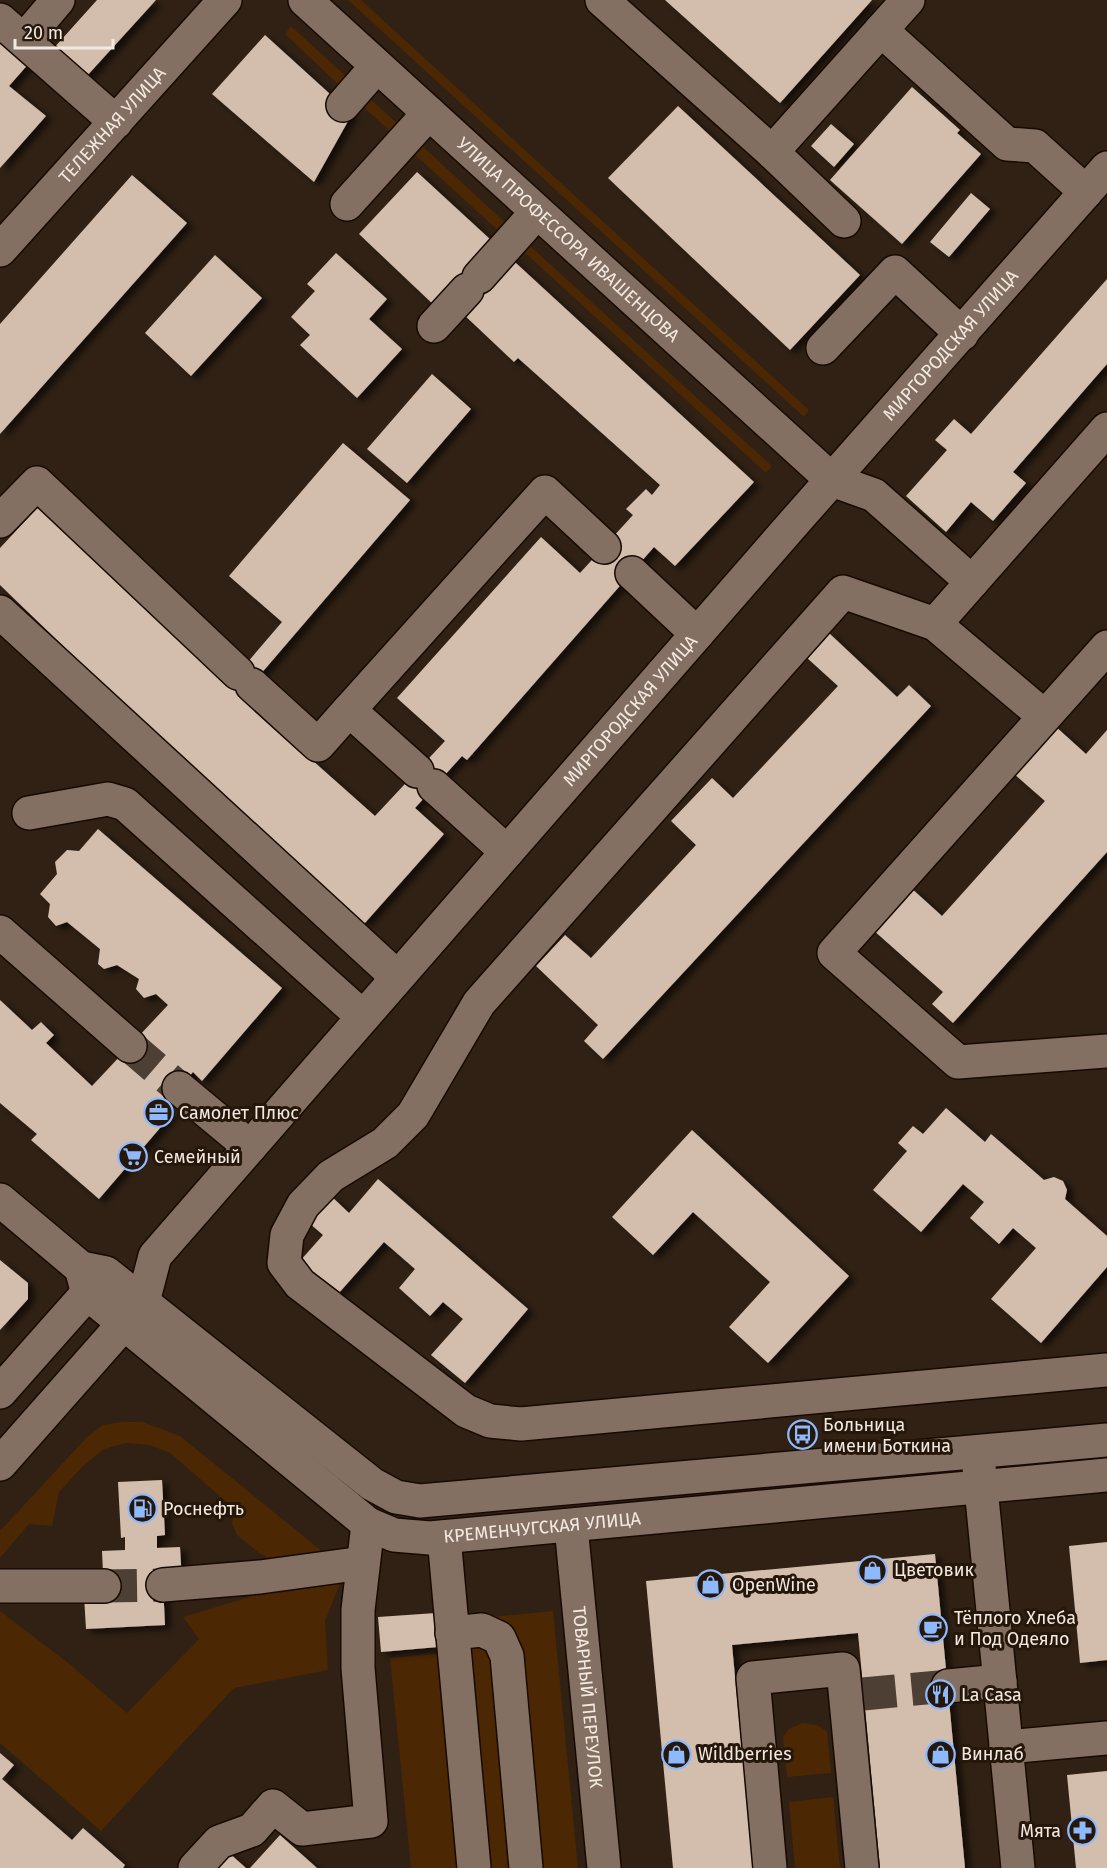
<svg xmlns="http://www.w3.org/2000/svg" width="1107" height="1868" font-family="'Fira Sans',sans-serif">
<style>
.green{fill:#4b2703}
.building{fill:#d3beae;filter:url(#shadow)}
.lines{fill:none;stroke-linecap:round;stroke-linejoin:round}
.minor-tunnel{stroke:#4d3f33;stroke-width:33;stroke-dasharray:33 16;stroke-linecap:butt}
.minor-casing{stroke:#180a02;stroke-width:36}
.minor{stroke:#837062;stroke-width:33}
.labels{text-anchor:middle;stroke-width:6;stroke-linejoin:round;paint-order:stroke}
.street-label{font-size:18px;fill:#f4e9e1;stroke:#26170b}
.poi-label{font-size:18px;fill:#f4e9e1;stroke:#26170b;text-anchor:start}
</style>
<defs>
<filter id="shadow"><feDropShadow dx="6" dy="4" stdDeviation="3" flood-color="#0009"/></filter>
</defs>
<rect width="100%" height="100%" fill="#302114"/>
<path class="green" d="M348,0H361L809,410L804,417Z
M291,26L350,80L342,88L285,34Z
M366,95L399,125L392,133L359,103Z
M419,143L509,226L502,234L412,152Z
M529,245L772,466L766,473L523,251Z
M121,1422H143L180,1436L328,1556L273,1560L259,1553L237,1535L232,1524L235,1509L170,1453L150,1445L126,1443L104,1449L84,1465L59,1492L52,1526L29,1524L0,1558V1531L87,1437L103,1425Z
M341,1581L325,1621L328,1670L234,1688L101,1831L0,1743V1611L67,1662L127,1713L199,1639L183,1617L263,1593Z
M553,1611L578,1868H411L390,1658L445,1653L442,1622Z
M802,1723L817,1725L827,1731L831,1773L787,1777L783,1737L789,1729Z
M833,1797L840,1868H795L789,1802Z"/>
<path class="building" d="M97,0H156L85,78L53,49Z
M665,0H872L780,103Z
M265,35L352,114L314,182L212,94Z
M0,36L31,61L9,86L46,116L0,168Z
M912,87L960,130L957,133L981,154L902,244L830,180Z
M678,106L860,275L790,350L608,178Z
M831,124L854,144L834,167L811,146Z
M417,172L754,482L675,566L654,547L467,760L462,756L415,808L444,834L364,924L170,749L0,585V548L39,506L228,685L282,622L229,576L343,443L410,500L241,697L375,816L445,741L397,698L541,537L580,573L633,515L626,509L646,489L652,495L660,485L518,358L514,362L460,311L436,307L359,234Z
M132,175L187,223L0,434V324Z
M971,193L990,209L949,257L930,242Z
M336,253L387,299L369,319L402,349L357,398L300,345L310,335L291,317L315,291L307,284Z
M215,255L262,298L191,376L145,333Z
M1107,279V364L1013,472L1026,483L993,521L971,502L946,532L906,496L947,450L935,440L954,419L971,434Z
M432,374L471,409L407,483L367,449Z
M829,633L897,697L909,685L931,706L603,1059L584,1041L598,1025L536,966L565,935L591,958L696,845L671,821L712,778L733,798L838,686L806,657Z
M1055,726L1086,754L1107,730V852L953,1023L932,1004L943,992L872,929L910,887L942,916L1045,801L1013,773Z
M98,829L282,988L202,1081L193,1072L163,1106L172,1114L99,1199L31,1140L37,1134L0,1103V1000L32,1030L41,1022L54,1035L46,1043L92,1086L168,1005L156,994L144,998L136,989L139,979L117,965L104,969L98,964L100,949L67,922L56,926L48,917L50,904L40,894L57,874L55,862L67,850L79,851Z
M946,1108L985,1142L991,1134L1044,1180L1054,1177L1063,1181L1067,1190L1065,1199L1107,1236V1267L1041,1343L991,1299L1036,1248L1013,1228L999,1244L970,1218L984,1202L963,1184L921,1232L873,1190L907,1151L898,1143L913,1126L923,1134Z
M692,1130L849,1276L768,1363L729,1327L770,1282L693,1212L653,1255L612,1217Z
M378,1179L528,1309L465,1383L431,1355L463,1319L443,1302L430,1316L399,1288L415,1269L384,1242L338,1294L300,1261L323,1235L308,1222L331,1196L349,1213Z
M0,1260L28,1283V1299L0,1330Z
M162,1480L165,1535L157,1536V1548L180,1547L182,1581L163,1585L165,1625L86,1629L84,1596L104,1594L102,1551L125,1550V1537L121,1538L118,1482Z
M1107,1542V1660L1080,1663L1069,1546Z
M935,1554L965,1868H880L858,1633L732,1645L753,1868H673L646,1581Z
M436,1613L438,1647L381,1652L378,1617Z
M0,1753L14,1765L2,1779L72,1840L83,1828L125,1865L123,1868H0Z
M1107,1771V1868H1076L1067,1775Z
M280,1835L317,1868H250Z
M228,1852L246,1868H214Z"/>
<g class="lines">
<path class="minor-tunnel" d="M130,1046L179,1088
M104,1586L163,1585
M863,1694L948,1686"/>
<defs>
<g id="minor">
<path id="s1" d="M305,0L832,480L874,495L972,582"/>
<path d="M602,0L772,152L844,221"/>
<path d="M0,20L116,122"/>
<path d="M881,30L1007,144L1035,146L1086,192"/>
<path d="M24,40L58,0"/>
<path d="M343,105L377,66"/>
<path d="M772,152L908,0"/>
<path d="M347,204L429,113"/>
<path id="s2" d="M0,250L225,0"/>
<path d="M479,277L537,212"/>
<path d="M434,326L467,290"/>
<path d="M823,348L895,272L962,334"/>
<path d="M0,521L37,483L238,673"/>
<path d="M632,573L697,634"/>
<path d="M0,612L397,977"/>
<path d="M935,624L1107,429"/>
<path d="M1107,647L834,953L958,1062L1107,1051"/>
<path d="M252,685L318,745L349,710L417,771"/>
<path d="M349,710L545,492L604,547"/>
<path d="M1044,716L935,624L843,592L479,1003L413,1115L385,1143L331,1176L303,1205L287,1235L284,1263L300,1284L466,1411L490,1421L521,1424L1107,1370"/>
<path d="M434,786L507,852"/>
<path d="M29,813L108,799L125,804L363,1017"/>
<path d="M0,932L130,1046"/>
<path d="M179,1088L250,1147"/>
<path id="s3" d="M0,1200L81,1268L88,1294L368,1524L394,1535L430,1538L1107,1475"/>
<path d="M81,1268L106,1273L372,1484L396,1497L420,1501L1107,1440"/>
<path d="M0,1392L101,1278"/>
<path id="s4" d="M0,1464L143,1302L155,1256L799,517L1107,168"/>
<path d="M979,1467L1018,1868"/>
<path id="s5" d="M571,1526L604,1868"/>
<path d="M444,1537L474,1868"/>
<path d="M163,1585L260,1577L363,1563"/>
<path d="M0,1586H104"/>
<path d="M452,1633L482,1630L499,1638L507,1656L526,1868"/>
<path d="M948,1686L1000,1681"/>
<path d="M1006,1747L1107,1738"/>
<path d="M195,1868L219,1842L252,1830L273,1806L302,1829L371,1821L358,1668V1610L368,1524"/>
<path d="M770,1868L753,1678L843,1669L862,1868"/>
</g>
</defs>
<use href="#minor" class="minor-casing"/>
<use href="#minor" class="minor"/>
</g>
<defs>
<symbol id="office-ring" viewBox="-11 -11 22 22"><circle r="9.5" fill="#26170b" stroke="#8eb9fd" stroke-width="1.5"/><path d="M-6-3h4V-5.5h4V-3h4V5H-6ZM-1-4.5V-3h2v-1.5ZM-6 0V1H6V0Z" fill="#8eb9fd"/></symbol>
<symbol id="supermarket-ring" viewBox="-11 -11 22 22"><circle r="9.5" fill="#26170b" stroke="#8eb9fd" stroke-width="1.5"/><path d="M-6-5.5h2.5l.6 2H6L4.5 2H-2.5L-4.4-4H-6ZM-1.5 3.2a1.3 1.3 0 1 0 .1 0ZM3 3.2a1.3 1.3 0 1 0 .1 0Z" fill="#8eb9fd"/></symbol>
<symbol id="bus-ring" viewBox="-11 -11 22 22"><circle r="9.5" fill="#26170b" stroke="#8eb9fd" stroke-width="1.5"/><path d="M-5-6H5V4H4V6H2V4H-2V6H-4V4H-5ZM-3.5-4V0h7V-4ZM-3.5 1.2v1.5H-2V1.2ZM2 1.2v1.5H3.5V1.2Z" fill="#8eb9fd"/></symbol>
<symbol id="fuel-ring" viewBox="-11 -11 22 22"><circle r="9.5" fill="#26170b" stroke="#8eb9fd" stroke-width="1.5"/><path d="M-5.5-6h7V0h2V4h1.3V-2.5L3-4.5l.8-.8L6-3V5H2.5V1h-1V6h-7ZM-4.2-4.7v3.2H.2V-4.7Z" fill="#8eb9fd"/></symbol>
<symbol id="shop-ring" viewBox="-11 -11 22 22"><circle r="9.5" fill="#26170b" stroke="#8eb9fd" stroke-width="1.5"/><path d="M-5-2.5h2.3a2.7 3.5 0 0 1 5.4 0H5L5.5 6h-11ZM-1.5-2.5h3a1.5 2.3 0 0 0-3 0Z" fill="#8eb9fd"/></symbol>
<symbol id="cafe-ring" viewBox="-11 -11 22 22"><circle r="9.5" fill="#26170b" stroke="#8eb9fd" stroke-width="1.5"/><path d="M-5.5-4.5H6V0H3Q3 3.5 0 3.5H-2.5Q-5.5 3.5-5.5 0ZM3-3.2v2h1.7v-2ZM-6 4.5H4V6H-6Z" fill="#8eb9fd"/></symbol>
<symbol id="restaurant-ring" viewBox="-11 -11 22 22"><circle r="9.5" fill="#26170b" stroke="#8eb9fd" stroke-width="1.5"/><path d="M-5-6h1v4h1v-4h1v4h1v-4h1v5L-1.5 .5V6h-2V.5L-5-1ZM5-6V6H3V1.5H1.5Q1.5-4 5-6Z" fill="#8eb9fd"/></symbol>
<symbol id="pharmacy-ring" viewBox="-11 -11 22 22"><circle r="9.5" fill="#26170b" stroke="#8eb9fd" stroke-width="1.5"/><path d="M-2-6h4v4h4v4h-4v4h-4v-4h-4v-4h4Z" fill="#8eb9fd"/></symbol>
</defs>
<g fill-rule="evenodd">
<use href="#office-ring" x="142" y="1096" width="33" height="33"/>
<use href="#supermarket-ring" x="116" y="1140" width="33" height="33"/>
<use href="#bus-ring" x="786" y="1418" width="33" height="33"/>
<use href="#fuel-ring" x="126" y="1492" width="33" height="33"/>
<use href="#shop-ring" x="856" y="1554" width="33" height="33"/>
<use href="#shop-ring" x="694" y="1568" width="33" height="33"/>
<use href="#cafe-ring" x="916" y="1612" width="33" height="33"/>
<use href="#restaurant-ring" x="924" y="1678" width="33" height="33"/>
<use href="#shop-ring" x="660" y="1738" width="33" height="33"/>
<use href="#shop-ring" x="924" y="1738" width="33" height="33"/>
<use href="#pharmacy-ring" x="1066" y="1814" width="33" height="33"/>
</g>
<g class="labels">
<g class="street-label">
<text dy="6" stroke="none"><textPath href="#s2" startOffset="168">ТЕЛЕЖНАЯ УЛИЦА</textPath></text>
<text dy="6" stroke="none"><textPath href="#s1" startOffset="356">УЛИЦА ПРОФЕССОРА ИВАШЕНЦОВА</textPath></text>
<text dy="6" stroke="none"><textPath href="#s4" startOffset="1473">МИРГОРОДСКАЯ УЛИЦА</textPath></text>
<text dy="6" stroke="none"><textPath href="#s4" startOffset="987">МИРГОРОДСКАЯ УЛИЦА</textPath></text>
<text dy="6" stroke="none"><textPath href="#s3" startOffset="672">КРЕМЕНЧУГСКАЯ УЛИЦА</textPath></text>
<text dy="6" stroke="none"><textPath href="#s5" startOffset="172">ТОВАРНЫЙ ПЕРЕУЛОК</textPath></text>
</g>
<g class="poi-label">
<text x="179" y="1119">Самолет Плюс</text>
<text x="154" y="1163">Семейный</text>
<text x="823" y="1431">Больница<tspan x="823" dy="21">имени Боткина</tspan></text>
<text x="163" y="1515">Роснефть</text>
<text x="894" y="1576">Цветовик</text>
<text x="732" y="1591">OpenWine</text>
<text x="954" y="1624">Тёплого Хлеба<tspan x="954" dy="21">и Под Одеяло</tspan></text>
<text x="961" y="1701">La Casa</text>
<text x="698" y="1760">Wildberries</text>
<text x="961" y="1760">Винлаб</text>
<text x="1061" y="1837" text-anchor="end">Мята</text>
</g>
</g>
<path d="M15 39v9h98v-9" fill="none" stroke="#f4e9e1" stroke-width="3"/>
<text x="24" y="39" font-size="18" fill="#f4e9e1" stroke="#26170b" stroke-width="4.5" paint-order="stroke">20 m</text>
</svg>
